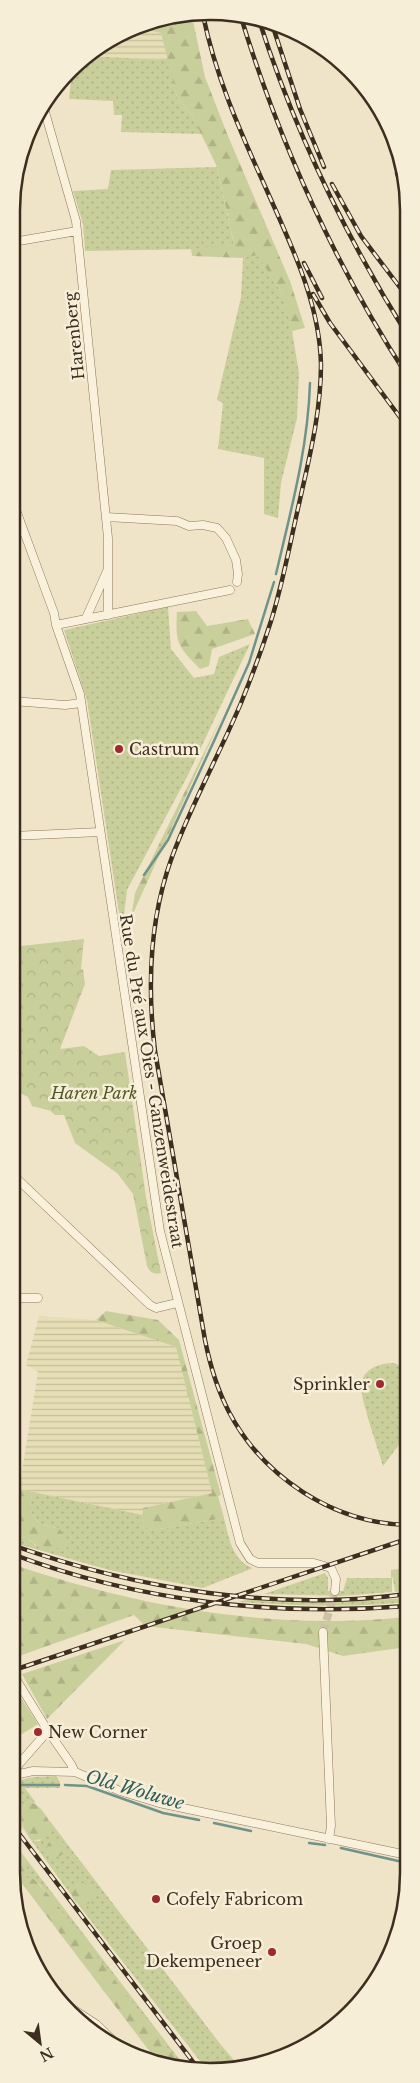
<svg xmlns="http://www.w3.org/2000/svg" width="420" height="2083" font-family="'Libre Baskerville',serif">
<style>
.farmland{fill:url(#farmland-rules)}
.grass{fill:url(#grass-dots)}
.forest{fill:url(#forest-firs)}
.park{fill:url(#park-crowns)}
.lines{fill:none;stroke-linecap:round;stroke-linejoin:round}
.stream{stroke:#6f938a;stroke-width:2.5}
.street-tunnel{stroke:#ccc0a6;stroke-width:8;stroke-dasharray:8 4;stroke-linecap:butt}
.street-casing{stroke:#8d765c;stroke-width:9}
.street{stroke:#faf1dc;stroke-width:8}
.rail-casing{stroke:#3d2e20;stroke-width:4.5}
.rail{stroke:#f7eed8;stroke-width:2.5;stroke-dasharray:8;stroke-linecap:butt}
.poi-dot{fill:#9e2a2b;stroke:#f7eed8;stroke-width:2}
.labels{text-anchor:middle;stroke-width:5;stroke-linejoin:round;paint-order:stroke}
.street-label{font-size:16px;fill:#3d2e20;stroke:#f7eed8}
.poi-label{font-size:16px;fill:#3d2e20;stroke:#f7eed8;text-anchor:start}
.park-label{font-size:16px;font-style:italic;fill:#4d5a26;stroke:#f7eed8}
.water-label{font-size:18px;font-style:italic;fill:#2f5d5a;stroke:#f7eed8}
.rim{fill:none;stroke:#3d2e20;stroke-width:2.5}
</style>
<defs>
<pattern id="farmland-rules" width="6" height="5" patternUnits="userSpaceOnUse" patternTransform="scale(1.25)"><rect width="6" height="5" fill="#e6deb5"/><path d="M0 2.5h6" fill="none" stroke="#c6bf9b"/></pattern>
<pattern id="grass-dots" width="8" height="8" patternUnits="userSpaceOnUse" patternTransform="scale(1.25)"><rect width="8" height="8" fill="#c9cf9b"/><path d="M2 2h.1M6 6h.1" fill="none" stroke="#aeb285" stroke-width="1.8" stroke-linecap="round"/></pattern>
<pattern id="forest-firs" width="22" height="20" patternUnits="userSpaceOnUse" patternTransform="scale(1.25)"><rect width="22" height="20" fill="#c9cf9b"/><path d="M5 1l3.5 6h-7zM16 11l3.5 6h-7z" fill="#aeb285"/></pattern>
<pattern id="park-crowns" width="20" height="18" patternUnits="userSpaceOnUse" patternTransform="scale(1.25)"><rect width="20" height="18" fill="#c9cf9b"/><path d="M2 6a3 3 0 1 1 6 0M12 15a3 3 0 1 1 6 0" fill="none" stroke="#aeb285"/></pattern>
</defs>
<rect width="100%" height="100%" fill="#f0e4c8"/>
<path class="farmland" d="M139,28L161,33L169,60L86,56L89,52Z
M39,1316L96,1320L176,1347L212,1493L143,1508V1515L19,1489L38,1372L26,1365Z"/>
<path class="grass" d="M86,56L169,60L177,97L192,115L202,134L121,132L122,115H114L113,101L69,99L72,71Z
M217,167L234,245L206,249L85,251L83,224L73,191L108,189L111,170Z
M257,254L282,293L290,319L299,373L297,418L281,483L278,518L264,514V458L218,449L223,403L217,400L241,297L243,258Z
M168,607L171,649L194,678L214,674L219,657L250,644L188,775L127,890L122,933L87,700L64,630Z
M394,1363L402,1367L407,1373V1434L383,1466C379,1452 359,1395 361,1384C364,1368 380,1363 394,1363Z
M33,1492L143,1515L142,1526L153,1530L224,1518C229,1537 232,1561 253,1568L203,1588L109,1570L21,1545L12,1542V1536L27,1538L36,1546L59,1528C36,1526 25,1516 33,1492Z
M325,1573L328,1578V1591H343L347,1578H392V1592L341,1596L264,1594Z
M407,1598V1602C351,1608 295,1606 238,1602L250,1599L340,1602Z
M56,1776L60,1782V1788H25L36,1803L29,1801C19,1809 20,1820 24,1831L11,1814V1782L34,1777Z
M46,1816L221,2045L239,2066L207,2070L77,1903L81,1905L74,1889L72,1896L31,1840L40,1841L49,1824Z
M11,1839L186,2068L182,2067L41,1886L34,1879L20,1878V1881L16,1875L20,1874L26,1863L11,1842Z"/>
<path class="forest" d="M192,16L205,77L228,136L290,281L305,328L292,331L282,293L257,255L243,258L192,256L191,249L234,244L217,167L192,115L177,97L161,33L139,28L158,18Z
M196,611L207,626L248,619L255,634L212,649L209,666L200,669C178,646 175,644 177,612Z
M223,714L131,918L135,893Z
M106,1311L158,1320L179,1340L221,1495L218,1496L224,1518L153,1530L142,1526L143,1508L212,1493L176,1347L96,1320Z
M19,1489L33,1492C25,1516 36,1526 59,1528L71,1547L41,1549L27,1538L12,1536V1506L16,1507Z
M12,1564C138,1607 274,1631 407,1617V1647L343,1656L306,1644L145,1626L134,1615L11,1659Z
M407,1568V1590L395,1592L393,1578L391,1577V1570Z
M125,1640L47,1719L22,1674Z
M11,1682L38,1724L11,1741Z
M29,1801C48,1807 63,1842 31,1840C22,1828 15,1813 29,1801Z
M47 1848a9 9 0 1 1 18 0a9 9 0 1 1-18 0Z
M11,1842L26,1863L27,1870L24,1873L16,1875L11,1869Z
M20,1876L34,1879L54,1901L182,2067L157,2061L20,1881Z
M72 1894a11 11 0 1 1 22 0a11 11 0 1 1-22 0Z"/>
<path class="park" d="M84,939L81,969H83L85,984L60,1049L84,1046L99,1056L125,1052L146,1197L161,1273C155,1275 150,1273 147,1266L133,1194L118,1174L75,1143L64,1115H55L51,1111L32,1106L28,1097L12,1089V947Z"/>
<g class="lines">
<path class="stream" d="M276,574C291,510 308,448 310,383
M144,875L168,840L214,741L249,663L274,582
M65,1785L87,1786L163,1813L199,1820
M12,1787L18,1785H59
M214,1823L251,1831
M309,1843L325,1845
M341,1848L407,1863"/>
<path class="street-tunnel" d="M323,1632L335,1591"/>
<defs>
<path id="street" d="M43,105L76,221L108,538V615
M13,242L77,231
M13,502L54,613L56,625L80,694L160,1231L240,1543L250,1559L258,1563H314L331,1568L336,1579L335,1591
M106,517L177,521L189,526L203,525L217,528L226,538L236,560L238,574L237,582
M86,618L108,569
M56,625L230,590
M12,701L65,705L81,703
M12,836L100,832
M12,1174L150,1305L156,1308L177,1303
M12,1298H38
M323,1632L331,1826L329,1839
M11,1671L48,1731L71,1764L75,1772
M14,1775L19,1764L48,1731
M11,1776L33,1771L75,1772L120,1791L159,1803L407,1855
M62,2002L96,2024L125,2052"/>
</defs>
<use href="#street" class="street-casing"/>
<use href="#street" class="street"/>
<defs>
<path id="rail" d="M240,14C279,142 335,265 408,377
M203,15C215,74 239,129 264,184C289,241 320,301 321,365C321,412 309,459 299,504C290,543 283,583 271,621C262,649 252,676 241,703C219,755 191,805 172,857C149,920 147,985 155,1051L205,1340C210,1365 217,1389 229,1412C263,1477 333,1523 407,1525
M259,20C295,132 346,237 408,336
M272,24L300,109L324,167
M397,173L408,208
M332,184L361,236L408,298
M304,263L322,298
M313,294L330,323L408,428
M12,1545C136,1589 276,1612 407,1594
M12,1554C137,1601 273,1617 407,1606
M11,1671L407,1539
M11,1823L200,2071"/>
</defs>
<use href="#rail" class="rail-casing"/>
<use href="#rail" class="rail"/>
</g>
<g class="poi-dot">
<circle cx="119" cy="749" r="5"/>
<circle cx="380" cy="1384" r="5"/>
<circle cx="38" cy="1732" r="5"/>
<circle cx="156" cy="1899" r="5"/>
<circle cx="272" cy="1952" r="5"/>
</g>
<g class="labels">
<g class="street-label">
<text transform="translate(74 336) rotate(-96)" y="6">Harenberg</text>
<text transform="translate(152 1081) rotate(81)" y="6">Rue du Pré aux Oies - Ganzenweidestraat</text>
</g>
<g class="poi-label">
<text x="129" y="755">Castrum</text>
<text x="370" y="1390" text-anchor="end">Sprinkler</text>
<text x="48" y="1738">New Corner</text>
<text x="166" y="1905">Cofely Fabricom</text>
<text x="262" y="1949" text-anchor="end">Groep<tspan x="262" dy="18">Dekempeneer</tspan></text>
</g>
<g class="park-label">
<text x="94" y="1099">Haren Park</text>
</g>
<g class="water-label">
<text transform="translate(135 1790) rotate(16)" y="6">Old Woluwe</text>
</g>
</g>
<path d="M0 0H420V2083H0ZM210 20H210A190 190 0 0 1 400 210V1873A190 190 0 0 1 210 2063H210A190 190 0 0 1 20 1873V210A190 190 0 0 1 210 20Z" fill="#f7eed8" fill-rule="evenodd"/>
<path class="rim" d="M210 20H210A190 190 0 0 1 400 210V1873A190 190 0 0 1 210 2063H210A190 190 0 0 1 20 1873V210A190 190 0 0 1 210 20Z"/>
<g transform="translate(40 2043) rotate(151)" stroke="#f7eed8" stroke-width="4" paint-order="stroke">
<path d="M0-4L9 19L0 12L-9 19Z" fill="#3d2e20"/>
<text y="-8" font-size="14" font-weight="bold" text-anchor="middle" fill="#3d2e20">N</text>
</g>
</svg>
